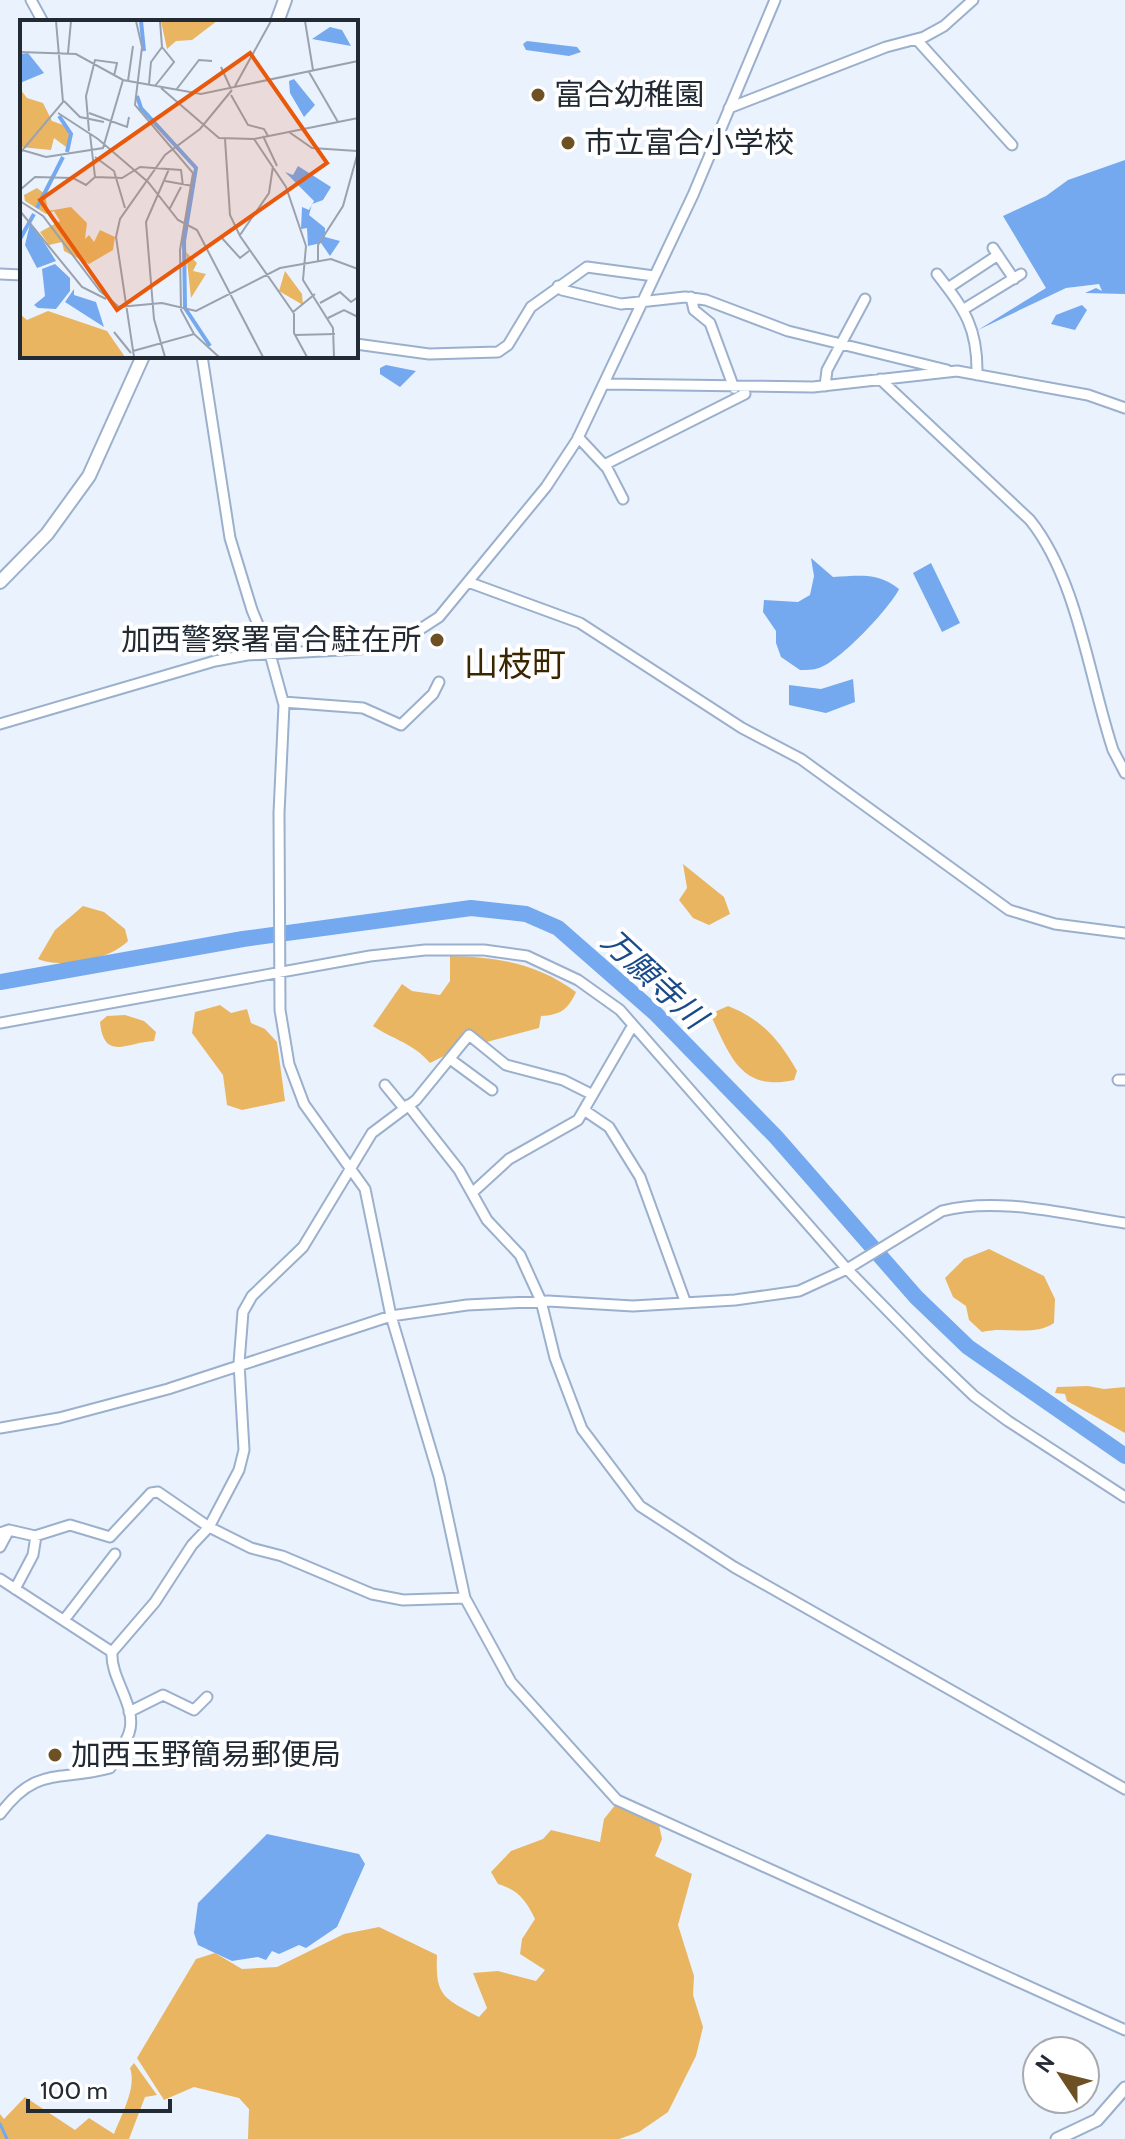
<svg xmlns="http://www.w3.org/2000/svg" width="1125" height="2139" font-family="Cabin,'Noto Sans JP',sans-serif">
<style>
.forest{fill:#e9b561}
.water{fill:#74a8ef}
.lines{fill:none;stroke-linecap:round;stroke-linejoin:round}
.stream{stroke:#74a8ef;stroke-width:3}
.river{stroke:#74a8ef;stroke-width:16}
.minor-casing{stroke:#9bb0cc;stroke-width:13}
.tertiary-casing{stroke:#9bb0cc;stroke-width:15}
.secondary-casing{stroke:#9bb0cc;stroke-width:16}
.minor{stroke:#fff;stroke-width:9}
.tertiary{stroke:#fff;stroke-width:11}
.secondary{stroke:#fff;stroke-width:12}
.poi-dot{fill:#6d5124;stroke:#fff;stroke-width:3}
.labels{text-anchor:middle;stroke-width:8;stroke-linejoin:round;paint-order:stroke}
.poi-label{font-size:30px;fill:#222a34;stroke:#fff;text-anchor:start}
.water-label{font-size:32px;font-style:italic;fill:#194a8a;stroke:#fff}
.quarter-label{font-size:34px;fill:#3a2600;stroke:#fff}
.inset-river{fill:none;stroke:#74a8ef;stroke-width:4}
.inset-road{fill:none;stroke:#9aa2ad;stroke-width:2}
.view{fill:#e8590c;fill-opacity:0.15;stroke:#e8590c;stroke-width:4}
.inset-edge{fill:none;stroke:#222a34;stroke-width:4}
</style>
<rect width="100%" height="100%" fill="#eaf2fe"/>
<path class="forest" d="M683,864L724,897L730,914L709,925L693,918L679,900L687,888Z
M83,906L104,912L125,929L128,941C110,960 60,969 38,959L55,930Z
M450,956C497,957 537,963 576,992C568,1010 560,1015 541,1016L539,1028L483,1043L468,1029L448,1054L430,1063C413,1043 394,1040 373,1026L402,984L412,991L440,995L450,981Z
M220,1005L231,1013L247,1009L251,1023L265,1029L277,1042L285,1101L242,1110L227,1105L223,1075L192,1033L195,1012Z
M728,1006C761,1019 779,1039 797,1071L794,1080C740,1092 730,1055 710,1014Z
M125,1015L144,1021L156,1032L154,1041C127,1042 104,1062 100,1022L107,1016Z
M989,1249L1044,1276L1055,1299L1054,1323C1033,1337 1006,1326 982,1332L969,1320L966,1306L953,1297L945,1278L964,1259Z
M1088,1386L1104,1389L1125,1387V1433L1067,1401L1065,1394L1055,1393L1057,1387Z
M616,1804L659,1825L662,1839L655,1856L692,1874L678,1925L694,1976L693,1995L703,2027L696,2056L668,2112L639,2132L619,2139H248L249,2109L239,2098L194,2087L164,2100L137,2058L196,1959L215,1953L242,1969L277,1967L344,1934L379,1927L437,1955C435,1997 444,1998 479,2017L487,2008L473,1973L498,1971L536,1981L545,1970L520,1954L522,1939L535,1919C526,1900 518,1890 498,1884L491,1872L511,1851L543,1839L551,1830L600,1842L604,1819Z
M134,2063L157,2095L145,2097L129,2139H0V2114L4,2119L25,2097L75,2130L89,2118L114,2134C121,2115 137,2088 130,2068Z"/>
<path class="water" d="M527,41L577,47L581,52L569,56L526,50L523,44Z
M1125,160V294L1085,293L1096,288L1102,291L1099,284L1066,288L978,330L1046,288L1003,216L1046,196L1068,180Z
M1082,305L1087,310L1075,330L1051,324L1056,315Z
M386,365L416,371L400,387L380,374V368Z
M811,558L833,577C860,576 877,572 899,589C890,608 839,662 819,668C813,670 806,670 800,670L781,657L776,643V631L763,612L764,600L798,602L810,595L814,576Z
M931,563L960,623L942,632L913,573Z
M853,679L855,702L826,713L789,705V685L821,689Z
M267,1834L359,1854L365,1864L337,1927L306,1948L299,1945L279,1954L272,1951L266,1960L258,1957L232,1961L198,1945L194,1933L198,1903Z"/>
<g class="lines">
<path class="stream" d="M0,2124L7,2139"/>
<path class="river" d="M0,982L243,939L471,908L526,914L558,928L655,1013L776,1137L916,1297L968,1347L1125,1456"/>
<defs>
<path id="minor" d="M31,0L43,22
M917,40L1012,145
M729,108L886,47L924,37L944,26L973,0
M993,248L1014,279
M0,274L22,275
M937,274C965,310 978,328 977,375
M558,286L562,290L621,304L685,297L706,300L788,331L947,370
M948,288L998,255
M691,297L694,310L710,323L734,388
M964,309L1021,274
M356,344L429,354L498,352L508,345L531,307L587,267L654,276
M202,356L230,538L252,610L270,654L284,705L279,813L280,1010L289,1064L304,1104L365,1189L391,1316L439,1477L465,1598L511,1682L617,1800L1125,2030
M880,379L1030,520C1078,580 1089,678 1113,750L1125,773
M606,384L813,387L957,371L1088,395L1125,408
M825,386L827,370L865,299
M578,437L607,468L623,499
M604,465L745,394L743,388
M468,582L580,623L742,728L801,759L1009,910L1055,924L1125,933
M283,702L363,708L401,725L433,694L439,682
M0,724L215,661L247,655L359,649L402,641L439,617L546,487L577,440L693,195L775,0
M0,1023L370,956L425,950H484L527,956L578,980L620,1010L847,1269L929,1353L974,1396L1008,1421L1125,1497
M450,1059L492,1090
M1118,1080H1125
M385,1085L403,1107
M408,1105L459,1170L487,1220L520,1255L541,1301L555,1358L582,1429L640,1506L734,1567L1125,1789
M584,1110L609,1127L640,1177L685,1301
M472,1193L509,1159L578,1120L633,1025
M0,1428L59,1418L168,1389L391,1316L467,1305L548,1301L633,1306L735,1300L799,1291L847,1269L942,1211C999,1196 1068,1215 1125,1223
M0,1533L9,1530L35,1536L70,1525L110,1537L151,1493L158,1492L209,1527L251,1548L282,1556L372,1594L403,1600L465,1598
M0,1547L9,1530
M0,1579L112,1652
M15,1589L33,1555L36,1536
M64,1620L115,1554
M129,1712L163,1695L194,1710L207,1697
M0,1814C37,1765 59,1782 110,1768C116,1757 125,1745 129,1733C138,1707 110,1679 112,1652L155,1602L192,1545L209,1527L239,1470L244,1450L239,1363L243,1312L252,1296L303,1247L372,1133L416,1100L469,1035L506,1065L563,1080L591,1094"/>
<path id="tertiary" d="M1057,2139L1097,2120L1125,2088"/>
<path id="secondary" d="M277,22L285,0
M0,582L47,534L89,476L143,356"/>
</defs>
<use href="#minor" class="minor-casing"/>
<use href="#tertiary" class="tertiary-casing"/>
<use href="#secondary" class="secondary-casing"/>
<use href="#minor" class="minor"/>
<use href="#tertiary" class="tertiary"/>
<use href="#secondary" class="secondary"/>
</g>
<g class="poi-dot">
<circle cx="538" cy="95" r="8"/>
<circle cx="568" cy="143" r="8"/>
<circle cx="437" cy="640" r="8"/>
<circle cx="55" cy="1755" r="8"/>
</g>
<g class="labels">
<g class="poi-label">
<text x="554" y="105">富合幼稚園</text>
<text x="584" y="153">市立富合小学校</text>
<text x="421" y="650" text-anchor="end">加西警察署富合駐在所</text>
<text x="71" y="1765">加西玉野簡易郵便局</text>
</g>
<g class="water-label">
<text transform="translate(654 979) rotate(43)" y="11">万願寺川</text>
</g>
<g class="quarter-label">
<text x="515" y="676">山枝町</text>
</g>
</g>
<g transform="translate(20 20)">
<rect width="338" height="338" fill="#eaf2fe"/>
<path d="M141,1H197L172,20L156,21L147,29ZM0,69L7,78L23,83L32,101L46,106L51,119L46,127L34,118L31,130L0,127ZM17,168L25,174L28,191L51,187L67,203L65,219L69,215L74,222L80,210L95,217L93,230L69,244L44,231L42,222L29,225L20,212L40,201L34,191L26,194L5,181L4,175ZM166,232L177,243L173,251L186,254L171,278ZM265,251L282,274L283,285L259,271ZM28,291L87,311L105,337H0V294L7,300Z" fill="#e9b561"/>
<path d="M310,7L322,10L331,26L292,19ZM8,33L24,53L0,63V34ZM274,59L295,85L284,97L270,73L269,61ZM278,146L311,167L303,180L292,184L289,195L305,208V217L320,221L310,236L301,223L288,226L287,208L281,209L282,187L289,190L294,181L265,152L273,155ZM10,204L22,219L36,241L17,248L5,225ZM35,244L50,258V271L36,289L18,288L14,285L25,276L22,249ZM54,269V275L76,282L84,307L45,282Z" fill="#74a8ef"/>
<path class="inset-river" d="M121,1L124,31M117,76L121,88L176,148L164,221L165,288L190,326M39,96L51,114L47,132M17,188L43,137M0,219L14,194"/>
<path class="inset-road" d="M116,1L122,27L115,85L173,153L160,230L161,290L174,314M285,1L293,50M0,32L56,34L103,60L181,74L338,41M48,33L51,1M201,47L211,69M289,52L318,102M108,61L113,26M129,64L131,42L142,27L140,1M135,66L154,42L142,27M215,66L251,1M141,68L199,118L234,119L338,98M156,70L179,40L192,41M211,75L228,105L244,109L248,116M44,81L60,97L84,102M38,93L78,119L128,162L158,200L177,210L243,337M69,93L107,107L109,97M69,111L66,76L75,40L97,43L94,56M269,112L292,128L337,131M70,114L75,157M243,116L257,146M205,119L210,195L220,216L273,292L295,274M234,119L266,167L286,226L283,260L313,308L314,337M2,130L26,137L83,128L103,60M0,133L43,82L36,1M75,137L94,151L105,188M145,161L173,166M0,170L15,157L53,158L66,165L75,157L102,158L120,147L161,150L163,166M0,181L23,196L80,271L99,287L142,283L176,291L260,248L311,239L338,249M149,190L161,167M0,191L62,267L86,279M220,215L249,173L253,146M201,217L220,238L229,231M298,241V225L323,186L338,132M300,283L320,272L331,282L338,277M274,293V313L287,337M308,298L324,290L338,297M94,312L111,333M275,315L315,314M113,331L174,314L199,337M114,337L96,217L100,199L145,135L180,109L212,70M145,337L134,299L126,202L149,149"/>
<path class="view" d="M230,33L307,143L97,290L20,180Z"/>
<rect width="338" height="338" class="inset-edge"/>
</g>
<g transform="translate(1061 2075) rotate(305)"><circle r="38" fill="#ffffff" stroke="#a7aaae" stroke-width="2"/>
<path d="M0-6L14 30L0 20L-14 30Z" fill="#6d5124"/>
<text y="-12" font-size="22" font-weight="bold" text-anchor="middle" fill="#222a34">N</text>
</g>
<path d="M28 2099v12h142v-12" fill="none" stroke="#222a34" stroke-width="4"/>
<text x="40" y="2099" font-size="24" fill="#222a34" stroke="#ffffff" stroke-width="6" paint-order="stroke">100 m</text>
</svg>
